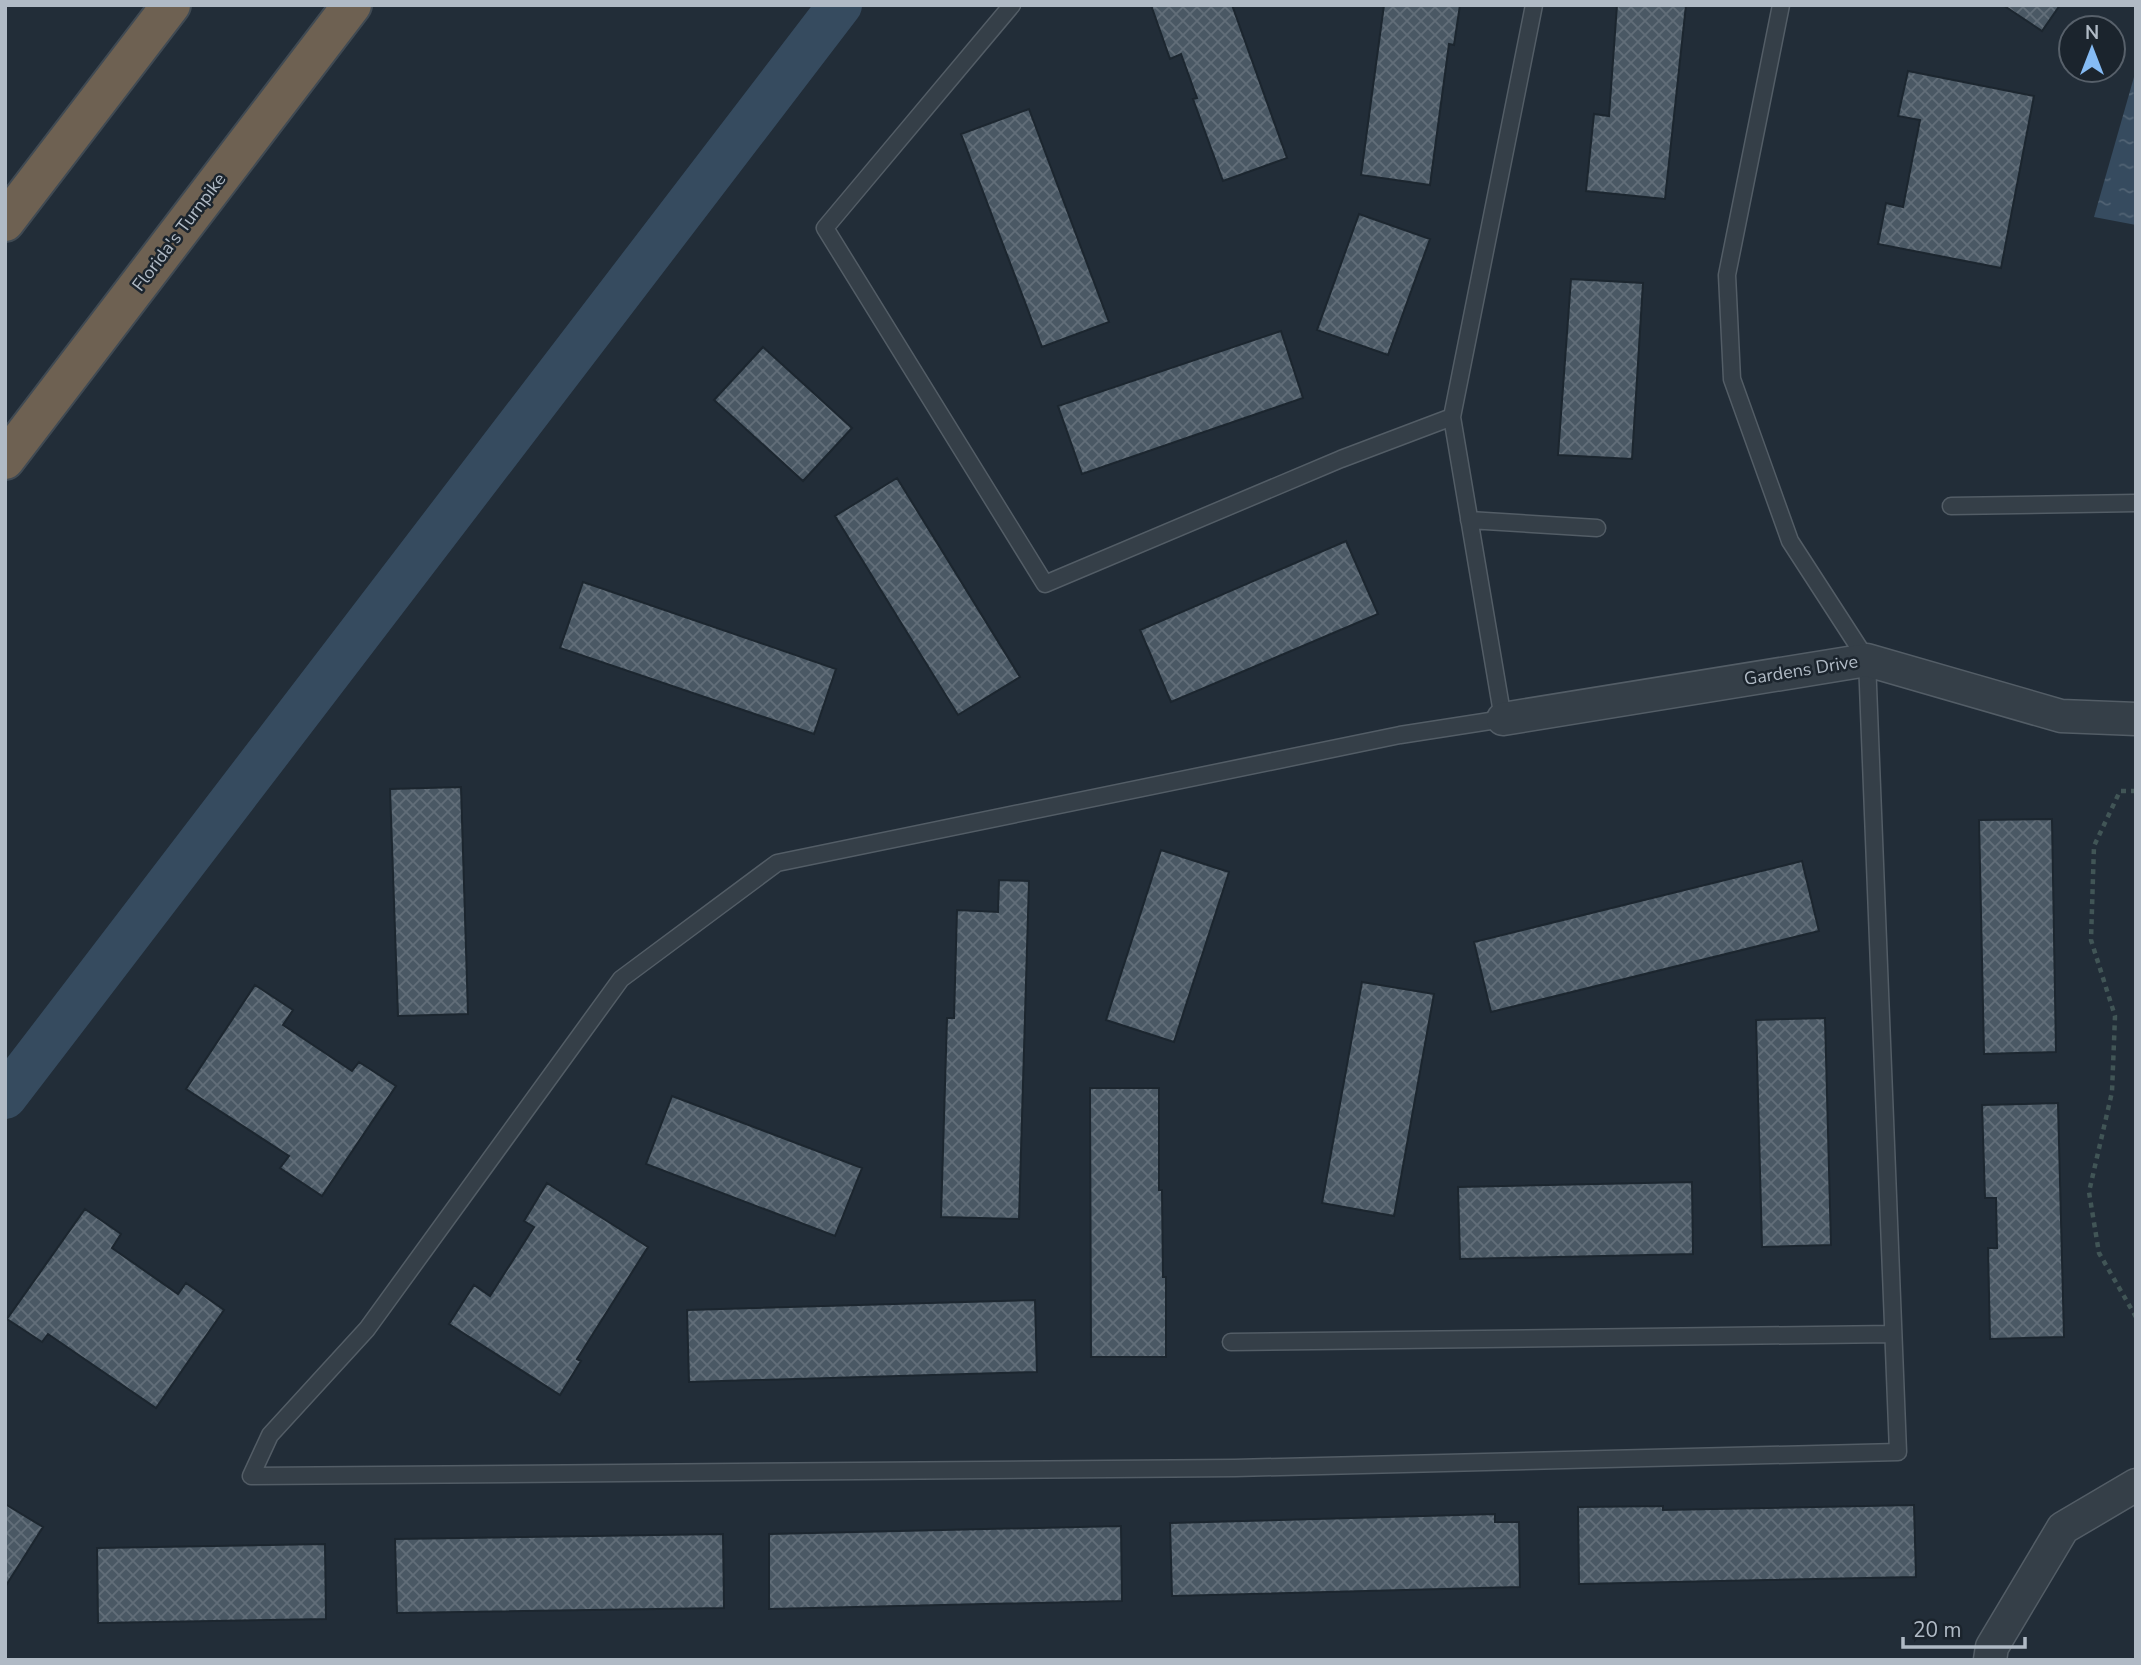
<svg xmlns="http://www.w3.org/2000/svg" width="2141" height="1665" font-family="'Nunito Sans',sans-serif">
<style>
.water{fill:url(#water-ripples)}
.lines{fill:none;stroke-linecap:round;stroke-linejoin:round}
.canal{stroke:#364b5f;stroke-width:44}
.building{fill:url(#building-cross-hatch);stroke:#1c262f;stroke-width:2}
.lane-casing{stroke:#535d66;stroke-width:19}
.street-casing{stroke:#535d66;stroke-width:35}
.highway-casing{stroke:#404a53;stroke-width:42}
.path{stroke:#415556;stroke-width:4.5;stroke-dasharray:5 5;stroke-linecap:butt}
.lane{stroke:#353f48;stroke-width:16}
.street{stroke:#353f48;stroke-width:32}
.highway{stroke:#6e6152;stroke-width:38}
.labels{text-anchor:middle;stroke-width:5;stroke-linejoin:round;paint-order:stroke}
.street-label{font-size:18px;fill:#b0bac5;stroke:#1b242d}
</style>
<defs>
<pattern id="water-ripples" width="26" height="14" patternUnits="userSpaceOnUse" patternTransform="scale(1.75)"><rect width="26" height="14" fill="#364b5f"/><path d="M2 4q2-2 4 0t4 0M15 11q2-2 4 0t4 0" fill="none" stroke="#516374"/></pattern>
<pattern id="building-cross-hatch" width="8" height="8" patternUnits="userSpaceOnUse" patternTransform="scale(1.75)"><rect width="8" height="8" fill="#4a5864"/><path d="M0 0l8 8M0 8l8-8" fill="none" stroke="#626e79"/></pattern>
</defs>
<rect width="100%" height="100%" fill="#222d38"/>
<path class="water" d="M2136,70V225L2094,217Z"/>
<g class="lines">
<path class="canal" d="M5,1097L840,5"/>
</g>
<path class="building" d="M1151,5H1232L1287,158L1223,181L1193,99L1197,98L1181,54L1170,59Z
M1384,5H1460L1454,45L1449,44L1430,185L1361,175Z
M1617,5H1686L1665,199L1586,191L1594,114L1609,116Z
M2003,5H2060L2042,31Z
M1908,71L2034,96L2001,268L1878,244L1886,203L1903,207L1920,120L1898,116Z
M1029,109L1109,322L1042,347L961,134Z
M1359,214L1430,239L1388,355L1317,330Z
M1571,279L1643,283L1632,459L1558,455Z
M1281,331L1303,398L1082,474L1058,406Z
M763,347L852,428L803,481L714,400Z
M897,478L1020,677L958,715L835,516Z
M1346,541L1378,614L1171,702L1140,630Z
M583,582L836,669L814,734L560,648Z
M461,787L468,1014L398,1016L390,789Z
M2052,819L2056,1052L1984,1054L1979,820Z
M1161,850L1229,872L1174,1042L1106,1020Z
M1802,861L1819,931L1491,1012L1474,942Z
M999,880L1029,881L1019,1219L941,1217L947,1018H954L957,910L998,912Z
M1362,982L1434,994L1394,1216L1322,1203Z
M255,985L293,1010L283,1025L352,1071L359,1062L396,1086L322,1196L280,1168L289,1156L186,1089Z
M1825,1018L1831,1245L1762,1247L1756,1020Z
M1090,1088H1159V1190H1162L1163,1277H1166V1357H1091Z
M672,1096L862,1168L835,1236L646,1164Z
M2058,1103L2064,1337L1990,1339L1988,1248H1997L1996,1198H1985L1982,1105Z
M1692,1182L1693,1254L1460,1259L1458,1187Z
M547,1183L648,1247L577,1359L581,1361L560,1395L449,1324L474,1285L490,1296L534,1227L524,1221Z
M85,1209L121,1234L112,1248L178,1294L186,1283L224,1310L156,1408L48,1334L42,1342L7,1319Z
M1035,1300L1037,1372L689,1382L687,1310Z
M5,1504L43,1527L5,1587Z
M1914,1505L1916,1577L1579,1584L1578,1507L1663,1506V1510Z
M1495,1514V1522H1519L1520,1587L1172,1596L1170,1523Z
M1121,1526L1122,1601L769,1609V1534Z
M723,1534L724,1608L397,1613L395,1539Z
M325,1544L326,1619L98,1623L97,1548Z"/>
<g class="lines">
<defs>
<path id="lane" d="M1012,5L825,228L1045,584L1341,459L1452,417L1534,5
M1452,417L1503,719L1400,735L777,863L621,979L367,1329L270,1435L251,1476L1235,1468L1898,1452L1867,660L1790,541L1732,379L1727,275L1781,5
M1951,506L2136,503
M1469,520L1597,528
M1231,1342L1893,1334"/>
<path id="street" d="M1503,719L1867,660L2061,716L2136,719
M1990,1660L1992,1647L2063,1528L2136,1485"/>
<path id="highway" d="M5,222L171,5
M5,460L352,5"/>
</defs>
<use href="#lane" class="lane-casing"/>
<use href="#street" class="street-casing"/>
<use href="#highway" class="highway-casing"/>
<path class="path" d="M2136,791H2120L2094,846L2091,940L2115,1016L2112,1092L2089,1192L2099,1253L2136,1317"/>
<use href="#lane" class="lane"/>
<use href="#street" class="street"/>
<use href="#highway" class="highway"/>
</g>
<g class="labels">
<g class="street-label">
<text transform="translate(179 232) rotate(-53)" y="6">Florida's Turnpike</text>
<text transform="translate(1801 670) rotate(-9)" y="6">Gardens Drive</text>
</g>
</g>
<rect width="2141" height="1665" fill="none" stroke="#b0bac5" stroke-width="14"/>
<g transform="translate(2092 49)"><circle r="33" fill="#1b242d" stroke="#57606a" stroke-width="2"/>
<path d="M0-5L12 26L0 18L-12 26Z" fill="#85bbf4"/>
<text y="-10" font-size="19" font-weight="bold" text-anchor="middle" fill="#b0bac5">N</text>
</g>
<path d="M1903 1637v10h122v-10" fill="none" stroke="#b0bac5" stroke-width="3.5"/>
<text x="1913" y="1637" font-size="21" fill="#b0bac5" stroke="#1b242d" stroke-width="5" paint-order="stroke">20 m</text>
</svg>
